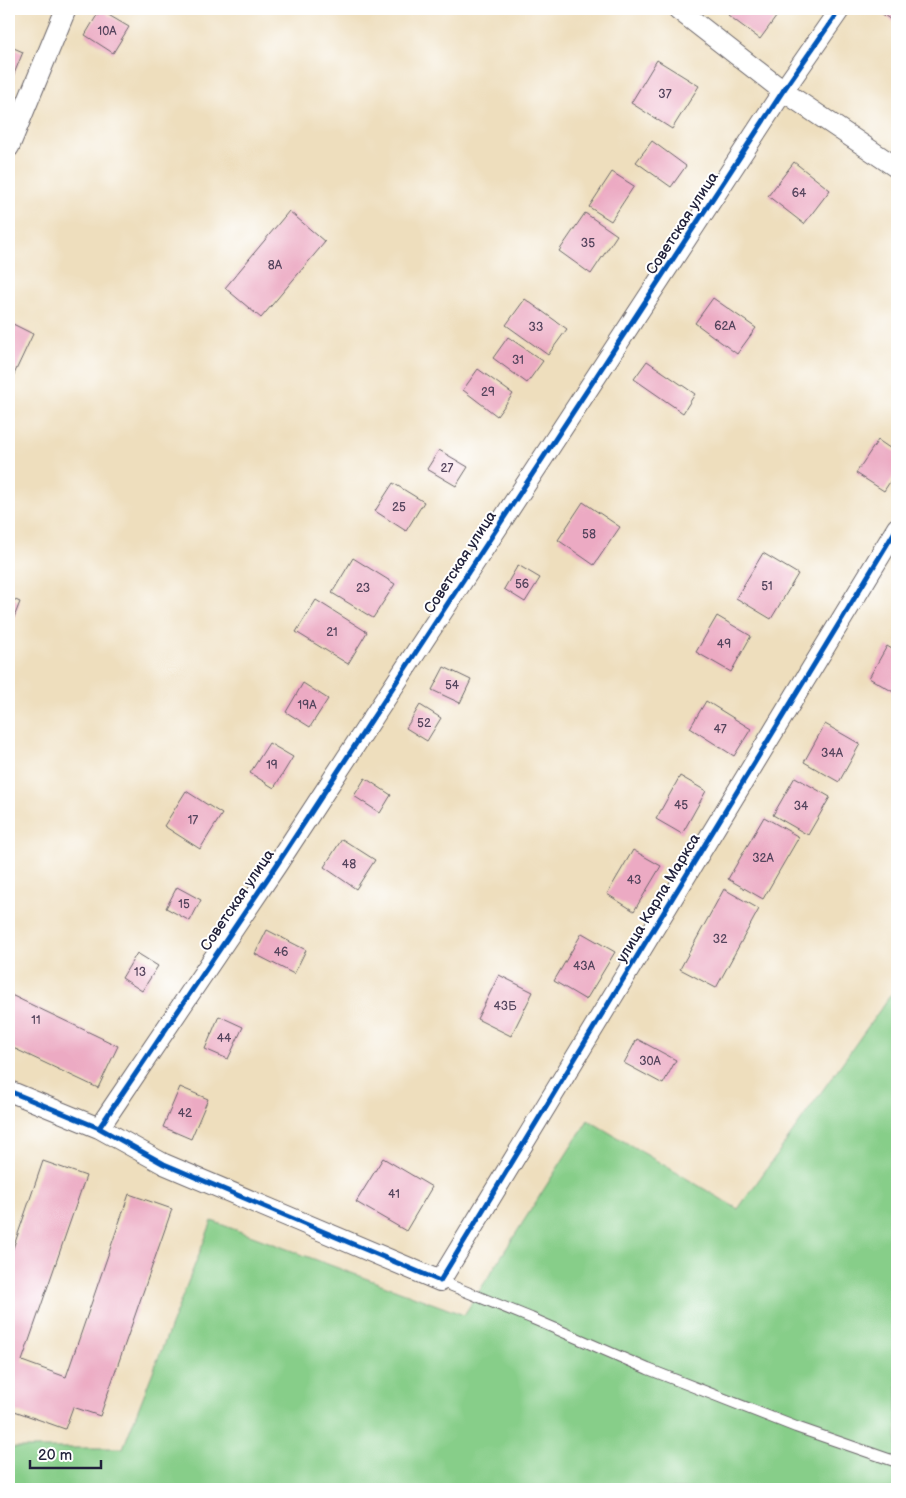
<svg xmlns="http://www.w3.org/2000/svg" width="906" height="1498" font-family="'Balsamiq Sans',sans-serif">
<style>
.green{fill:#87ce89;stroke:#547862}
.building{fill:#ecaac3}
.lines{fill:none;stroke-linecap:round;stroke-linejoin:round}
.service-casing{stroke:#696468;stroke-width:12}
.minor-casing{stroke:#696468;stroke-width:22}
.service{stroke:#fff;stroke-width:10}
.minor{stroke:#fff;stroke-width:20}
.cycleway-casing{stroke:#fff;stroke-width:8}
.cycleway{stroke:#0057b8;stroke-width:5}
.labels{text-anchor:middle;stroke-width:4;stroke-linejoin:round;paint-order:stroke}
.number-label{font-size:12px;fill:#54445d}
.street-label{font-size:15px;fill:#22223b;stroke:#fff}
</style>
<rect width="100%" height="100%" fill="#fff"/>
<filter id="ink" filterUnits="userSpaceOnUse"><feTurbulence type="fractalNoise" baseFrequency=".02" numOctaves="2"/><feDisplacementMap in="SourceGraphic" scale="10" xChannelSelector="R" yChannelSelector="G"/><feConvolveMatrix kernelMatrix="1 2 1 2 8 2 1 2 1" color-interpolation-filters="sRGB"/></filter>
<filter id="wash" filterUnits="userSpaceOnUse"><feTurbulence type="fractalNoise" baseFrequency=".0096" numOctaves="4" result="noise"/><feDisplacementMap in="SourceGraphic" scale="20" xChannelSelector="R" yChannelSelector="G"/><feGaussianBlur stdDeviation="1.12" result="paint"/><feColorMatrix in="noise" values="0 0 0 0 0 0 0 0 0 0 0 0 0 0 0 0 0 1.4 0 .05"/><feComposite in="paint" operator="in"/></filter>
<g filter="url(#wash)">
<rect width="100%" height="100%" fill="#eedebd"/>
<path class="green" d="M897,986V1489H9V1448H123L212,1221L464,1315L588,1120L738,1209Z"/>
<g id="blocks">
<path class="building" d="M732,9H782L760,39L728,15Z
M879,9H897V24L878,11Z
M100,10L129,27L113,53L85,35Z
M9,46L23,52L9,86Z
M657,60L699,86L672,129L631,103Z
M652,141L686,166L671,187L636,162Z
M794,162L830,190L804,224L768,196Z
M612,172L634,186L611,221L589,207Z
M289,211L325,242L261,318L225,288Z
M585,213L617,235L591,274L559,251Z
M713,298L756,328L737,354L695,323Z
M525,299L567,329L548,355L506,325Z
M9,322L33,334L9,385Z
M508,337L543,361L527,383L493,358Z
M647,361L695,394L683,413L634,379Z
M478,369L513,394L497,416L463,390Z
M878,440L897,453V471L884,491L856,473Z
M439,450L468,467L456,486L427,469Z
M393,483L424,502L406,531L375,511Z
M583,502L620,527L594,565L558,540Z
M763,553L798,574L771,619L736,598Z
M353,558L395,584L373,618L332,593Z
M518,565L540,578L525,602L504,589Z
M9,597L20,602L9,630Z
M316,600L367,632L348,664L296,632Z
M717,616L751,636L731,672L696,652Z
M887,646L897,652V694L869,678Z
M444,667L471,680L460,703L432,690Z
M303,683L328,699L310,727L286,712Z
M706,701L751,729L734,756L690,728Z
M420,705L441,718L427,741L406,728Z
M825,724L860,744L839,782L804,762Z
M269,743L293,757L274,788L250,773Z
M680,776L706,791L682,834L656,819Z
M795,777L830,797L808,835L773,815Z
M365,778L391,795L380,813L354,796Z
M186,791L222,814L200,849L164,826Z
M764,817L799,837L763,899L728,879Z
M342,839L375,860L356,889L324,867Z
M633,850L661,866L634,911L607,894Z
M177,887L201,900L190,921L166,908Z
M724,889L759,909L716,988L680,969Z
M267,930L306,950L294,974L255,954Z
M582,933L615,952L586,1000L554,981Z
M137,953L158,966L142,991L122,978Z
M499,975L533,992L511,1036L477,1019Z
M9,994L118,1046L98,1088L9,1046Z
M219,1016L243,1027L228,1059L205,1049Z
M637,1039L676,1060L663,1084L624,1063Z
M180,1087L208,1099L191,1139L163,1127Z
M383,1158L432,1187L406,1231L356,1202Z
M43,1161L86,1176L22,1361L66,1377L129,1194L172,1209L100,1416L73,1407L65,1429L9,1409V1395L13,1383L9,1382V1260Z"/>
</g>
</g>
<g filter="url(#ink)">
<use href="#blocks" fill-opacity="0" stroke="#696468" stroke-width="1"/>
<g class="lines">
<defs>
<path id="service" d="M440,1281L531,1318L648,1369L796,1427L897,1462"/>
<path id="minor" d="M678,9L783,91L897,168
M9,147L66,9
M9,1091L99,1128L164,1164L440,1281L897,528
M99,1128L276,866L783,91L840,9"/>
</defs>
<use href="#service" class="service-casing"/>
<use href="#minor" class="minor-casing"/>
<use href="#service" class="service"/>
<use href="#minor" class="minor"/>
<defs>
<path id="cycleway" d="M9,1091L99,1128L164,1164L440,1281L897,528
M99,1128L276,866L783,91L840,9"/>
</defs>
<use href="#cycleway" class="cycleway-casing"/>
<use href="#cycleway" class="cycleway"/>
</g>
</g>
<g class="labels">
<g class="number-label">
<text x="107" y="35">10А</text>
<text x="665" y="98">37</text>
<text x="799" y="197">64</text>
<text x="588" y="247">35</text>
<text x="275" y="269">8А</text>
<text x="725" y="330">62А</text>
<text x="536" y="331">33</text>
<text x="518" y="364">31</text>
<text x="488" y="396">29</text>
<text x="447" y="472">27</text>
<text x="399" y="511">25</text>
<text x="589" y="538">58</text>
<text x="522" y="588">56</text>
<text x="767" y="590">51</text>
<text x="363" y="592">23</text>
<text x="332" y="636">21</text>
<text x="724" y="648">49</text>
<text x="452" y="689">54</text>
<text x="307" y="709">19А</text>
<text x="424" y="727">52</text>
<text x="720" y="733">47</text>
<text x="832" y="757">34А</text>
<text x="272" y="769">19</text>
<text x="681" y="809">45</text>
<text x="801" y="810">34</text>
<text x="193" y="824">17</text>
<text x="763" y="862">32А</text>
<text x="349" y="868">48</text>
<text x="634" y="884">43</text>
<text x="184" y="908">15</text>
<text x="720" y="943">32</text>
<text x="281" y="956">46</text>
<text x="584" y="970">43А</text>
<text x="140" y="976">13</text>
<text x="505" y="1010">43Б</text>
<text x="36" y="1024">11</text>
<text x="224" y="1042">44</text>
<text x="650" y="1065">30А</text>
<text x="185" y="1117">42</text>
<text x="394" y="1198">41</text>
</g>
<g class="street-label">
<text transform="translate(682 223) rotate(-57)" y="5">Советская улица</text>
<text transform="translate(460 562) rotate(-57)" y="5">Советская улица</text>
<text transform="translate(658 898) rotate(-59)" y="5">улица Карла Маркса</text>
<text transform="translate(237 900) rotate(-56)" y="5">Советская улица</text>
</g>
</g>
<rect width="906" height="1498" fill="none" stroke="#fff" stroke-width="30"/>
<path d="M30 1460v8h71v-8" fill="none" stroke="#22223b" stroke-width="2.5"/>
<text x="38" y="1460" font-size="15" fill="#22223b" stroke="#ffffff" stroke-width="4" paint-order="stroke">20 m</text>
</svg>
